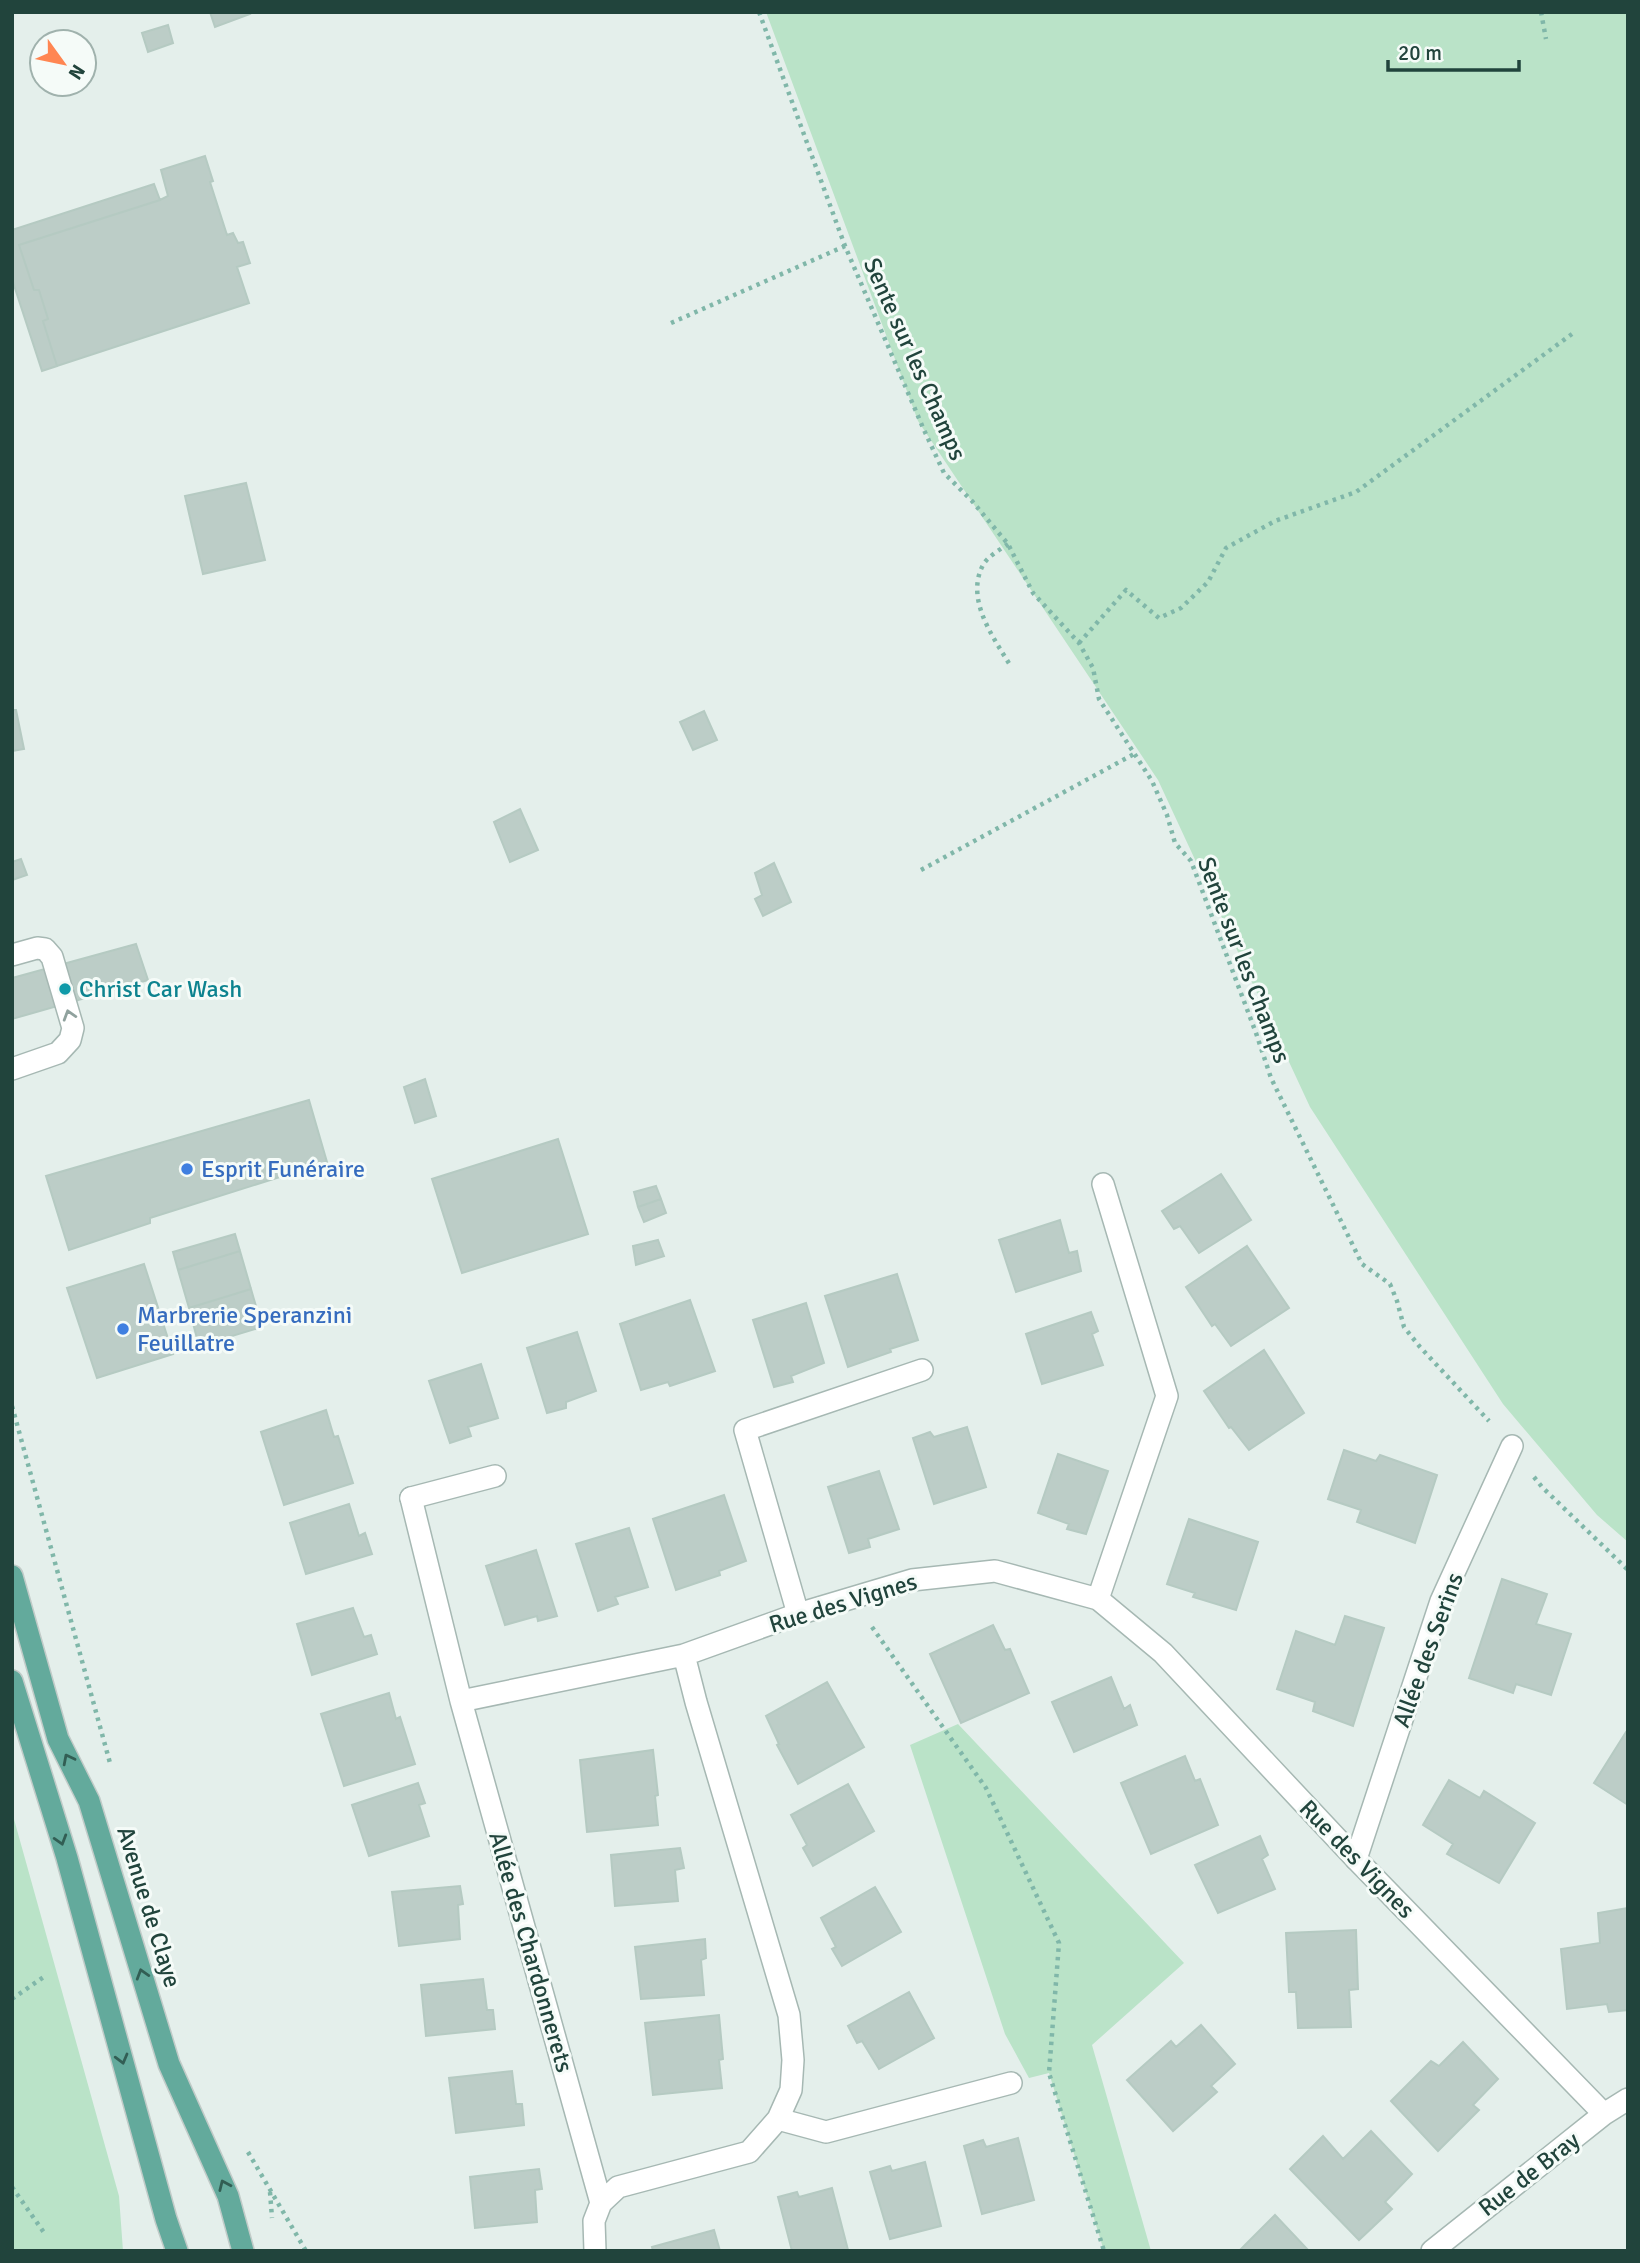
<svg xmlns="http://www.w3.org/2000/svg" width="1640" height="2263" font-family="Signika,sans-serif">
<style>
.green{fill:#bae3c8}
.building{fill:#bccdc7;stroke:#b5cac2;stroke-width:2}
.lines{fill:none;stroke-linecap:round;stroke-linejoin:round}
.lane-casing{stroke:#a6b8b3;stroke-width:24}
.street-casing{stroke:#a6b8b3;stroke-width:24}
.primary-casing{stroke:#c1cbc8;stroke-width:24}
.path{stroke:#80b7a9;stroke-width:4.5;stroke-dasharray:3.5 5;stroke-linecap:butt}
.lane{stroke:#fff;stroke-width:21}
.street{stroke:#fff;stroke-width:21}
.primary{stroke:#63aa9c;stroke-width:21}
.oneway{stroke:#90a29e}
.oneway2{stroke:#325e54}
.culture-dot{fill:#0f9aa8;stroke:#f5fbf8;stroke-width:2.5}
.shop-dot{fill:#3f7fe0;stroke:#f5fbf8;stroke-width:2.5}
.labels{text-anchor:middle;stroke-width:6;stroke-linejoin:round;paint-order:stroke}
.street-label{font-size:24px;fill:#21443c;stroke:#f5fbf8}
.culture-label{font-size:24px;fill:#0d838f;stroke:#f5fbf8;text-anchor:start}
.shop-label{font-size:24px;fill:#366cbe;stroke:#f5fbf8;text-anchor:start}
</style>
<rect width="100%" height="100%" fill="#e4efeb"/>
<path class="green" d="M766,12H1628V1542L1597,1515L1503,1404L1310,1107L1158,780L918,421Z
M958,1724L1184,1963L1092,2045L1151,2251H1104L1049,2073L1029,2078L1005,2034L910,1745Z
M12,1812L119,2196L123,2251H12Z"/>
<path class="building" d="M210,12H249L250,14L215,27Z
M168,25L173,43L148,52L142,33Z
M205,156L213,181L210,182L227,235L233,233L238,243L243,242L250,263L237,267L249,303L57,366L43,321L48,319L39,290H34L19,245L160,200L168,196L161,170Z
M154,184L160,200L19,245L34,290H39L48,319L43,321L57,366L42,371L12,279V230Z
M246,483L265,560L203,574L185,496Z
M12,710H16L24,749L12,751Z
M704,711L717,740L693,750L680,722Z
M520,809L538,850L510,862L494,822Z
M21,859L27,875L12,880V862Z
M774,863L791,902L763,916L755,899L762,895L755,873Z
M136,944L148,980L12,1019V978Z
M425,1079L436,1116L415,1123L404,1087Z
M309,1100L327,1162L150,1218V1223L69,1250L46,1176Z
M558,1139L588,1234L462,1273L432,1179Z
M1221,1174L1251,1220L1199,1253L1180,1226L1174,1229L1162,1211Z
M656,1186L661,1199L638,1207L634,1192Z
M661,1199L666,1213L644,1222L638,1207Z
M1060,1220L1069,1253L1077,1251L1081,1271L1016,1292L999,1240Z
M235,1234L240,1251L178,1270L173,1252Z
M658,1240L664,1256L636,1265L633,1246Z
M1247,1246L1289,1308L1231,1346L1215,1324L1212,1326L1186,1287Z
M240,1251L251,1289L189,1308L178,1270Z
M144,1264L173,1354L97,1378L67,1288Z
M897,1274L918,1340L890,1349L891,1352L848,1367L825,1296Z
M251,1289L262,1327L199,1346L189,1308Z
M690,1300L715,1371L670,1386L668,1382L641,1390L620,1324Z
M806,1303L824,1363L791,1376L793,1382L774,1387L753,1320Z
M1091,1312L1098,1331L1092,1334L1103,1365L1042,1384L1026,1334Z
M577,1332L596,1391L566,1402V1408L547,1413L527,1348Z
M1264,1350L1304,1413L1249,1450L1231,1427L1229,1428L1204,1391Z
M481,1364L498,1418L468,1427L471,1436L450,1443L429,1381Z
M326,1410L334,1437L338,1436L353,1483L284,1505L261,1432Z
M967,1427L986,1487L934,1504L913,1438L930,1432L934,1437Z
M1344,1450L1376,1461L1380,1455L1437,1475L1415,1543L1357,1522L1361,1510L1328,1499Z
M1058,1454L1108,1471L1086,1534L1067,1529L1069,1524L1038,1513Z
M879,1471L899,1529L868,1539L870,1547L849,1553L828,1487Z
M724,1495L746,1561L719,1571L720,1575L676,1590L653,1519Z
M349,1504L359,1536L365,1533L372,1554L306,1574L290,1523Z
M1189,1519L1258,1542L1236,1610L1193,1597L1195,1593L1167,1584Z
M629,1528L648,1587L615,1597L618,1604L598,1611L576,1544Z
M536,1550L557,1616L538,1621L537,1616L505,1625L486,1566Z
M1502,1579L1547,1594L1536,1624L1571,1634L1551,1695L1516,1684L1513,1693L1469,1678Z
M353,1608L364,1637L371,1635L377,1654L312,1675L297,1624Z
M1345,1616L1384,1628L1353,1726L1313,1711L1315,1702L1277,1689L1296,1631L1335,1645Z
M993,1625L1005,1650L1010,1649L1029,1693L961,1723L930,1654Z
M1111,1677L1124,1709L1130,1705L1137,1725L1074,1752L1052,1702Z
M827,1682L864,1747L798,1784L777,1745L779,1744L766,1716Z
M389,1693L396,1719L400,1717L415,1764L344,1786L321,1714Z
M1626,1732L1628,1733V1805L1594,1783Z
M653,1750L658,1795L655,1796L658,1825L587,1832L580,1760Z
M1185,1756L1195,1781L1200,1779L1218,1825L1151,1854L1121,1783Z
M1449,1780L1480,1798L1484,1791L1535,1823L1499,1883L1447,1854L1453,1844L1423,1825Z
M418,1783L425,1803L419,1805L429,1836L369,1856L352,1805Z
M848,1784L874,1831L813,1866L803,1848L807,1845L791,1815Z
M1260,1836L1268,1855L1262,1859L1275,1889L1218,1913L1195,1865Z
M680,1848L684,1868L675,1870L678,1901L615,1906L611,1855Z
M460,1886L463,1904L458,1905L460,1939L399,1946L392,1892Z
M875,1887L901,1932L842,1966L832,1949L836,1947L821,1918Z
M1628,1908V2010L1609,2012L1607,2004L1567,2009L1561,1949L1600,1943L1598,1913Z
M1356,1930L1358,1989L1349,1990L1351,2027L1298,2028L1296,1992H1289L1286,1933Z
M705,1939L706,1958L701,1960L704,1995L641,1999L635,1947Z
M483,1979L487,2010H493L495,2029L426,2036L421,1985Z
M909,1992L934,2038L879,2069L862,2041L857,2043L848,2026Z
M719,2015L723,2059L719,2060L722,2088L653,2095L645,2023Z
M1201,2025L1235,2064L1211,2086L1217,2092L1173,2131L1127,2080L1171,2041L1176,2047Z
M1463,2042L1498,2079L1473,2105L1479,2110L1438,2151L1391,2101L1431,2061L1439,2066Z
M512,2071L516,2104H522L524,2125L456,2133L449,2078Z
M1371,2131L1412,2174L1385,2202L1392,2209L1359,2240L1290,2169L1323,2136L1343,2159Z
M1018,2138L1034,2200L982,2214L964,2146L983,2140L986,2147Z
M925,2162L941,2226L890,2239L870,2172L890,2166L892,2171Z
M539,2169L542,2189L535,2190L537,2222L475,2228L470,2177Z
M832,2188L848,2250L792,2251L778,2197L797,2192L799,2197Z
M1275,2215L1309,2251H1239Z
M714,2230L720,2251H653L652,2247Z"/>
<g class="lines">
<defs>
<path id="lane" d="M12,955L37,948L45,949L52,957L73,1028L70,1040L58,1053L12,1069
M411,1498L495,1476
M1098,1599L1167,1396L1103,1184
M798,1614L745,1430L922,1370
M1356,1859L1441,1601L1512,1446"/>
<path id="street" d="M411,1498L461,1701L601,2203
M461,1701L684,1655
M778,2119L826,2132L1011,2083
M595,2251L594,2221L601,2203L618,2187L749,2152L778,2119L791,2090L793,2060L789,2015L696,1702L684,1655L798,1614L912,1580L995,1571L1098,1599L1163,1653L1356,1859L1604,2114
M1432,2251L1604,2114L1628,2099"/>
<path id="primary" d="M12,1576L58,1739L89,1801L169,2064L228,2196L243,2251
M12,1681L67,1858L166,2219L177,2251"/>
</defs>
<use href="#lane" class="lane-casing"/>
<use href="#street" class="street-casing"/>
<use href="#primary" class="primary-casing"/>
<path class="path" d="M759,12L845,246L924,430L944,473L972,501L1008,544L1033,593L1079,643L1093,668L1099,699L1152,781L1167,815L1175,843L1191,861L1256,1033L1271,1078L1362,1264L1390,1284L1397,1301L1404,1327L1420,1347L1489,1421
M1541,12L1546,39
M671,323L845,246
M1008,544C1001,549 987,557 983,565C965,599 993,637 1010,665
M1079,643L1126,590L1159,618L1181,608L1208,582L1226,548L1275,521L1356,492L1572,334
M921,870L1134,754
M12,1406L110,1763
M1534,1477L1542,1487L1628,1570
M872,1627L986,1788L1059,1943L1049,2073L1104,2251
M12,1999L45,1976
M248,2152L306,2251
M12,2187L45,2234
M270,2192L272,2218"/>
<use href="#lane" class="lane"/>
<use href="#street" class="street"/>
<use href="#primary" class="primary"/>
</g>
<defs><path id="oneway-chevron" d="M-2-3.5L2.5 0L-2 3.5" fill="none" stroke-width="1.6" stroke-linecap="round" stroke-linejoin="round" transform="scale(1.75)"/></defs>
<use class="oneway" href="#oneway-chevron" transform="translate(69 1015) rotate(-107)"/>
<g class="oneway2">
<use href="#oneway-chevron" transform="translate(68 1759) rotate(-117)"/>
<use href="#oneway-chevron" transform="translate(61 1840) rotate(73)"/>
<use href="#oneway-chevron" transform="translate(142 1974) rotate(-107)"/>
<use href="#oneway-chevron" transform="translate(122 2059) rotate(75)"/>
<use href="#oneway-chevron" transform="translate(224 2185) rotate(-114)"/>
</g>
<circle class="culture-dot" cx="65" cy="989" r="7"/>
<g class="shop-dot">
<circle cx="187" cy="1169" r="7"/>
<circle cx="123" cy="1329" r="7"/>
</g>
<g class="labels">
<g class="street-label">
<text transform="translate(915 359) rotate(66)" y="8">Sente sur les Champs</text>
<text transform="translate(1244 960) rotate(69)" y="8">Sente sur les Champs</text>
<text transform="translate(843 1603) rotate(-17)" y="8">Rue des Vignes</text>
<text transform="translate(1428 1650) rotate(-70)" y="8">Allée des Serins</text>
<text transform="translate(1357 1859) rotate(46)" y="8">Rue des Vignes</text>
<text transform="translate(149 1907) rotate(73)" y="8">Avenue de Claye</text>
<text transform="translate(531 1952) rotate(74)" y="8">Allée des Chardonnerets</text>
<text transform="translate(1529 2174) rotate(-38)" y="8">Rue de Bray</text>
</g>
<g class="culture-label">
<text x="79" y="997">Christ Car Wash</text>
</g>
<g class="shop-label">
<text x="201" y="1177">Esprit Funéraire</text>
<text x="137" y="1323">Marbrerie Speranzini<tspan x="137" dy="28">Feuillatre</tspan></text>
</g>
</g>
<rect width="1640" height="2263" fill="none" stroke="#21443c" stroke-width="28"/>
<g transform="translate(63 63) rotate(123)"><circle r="33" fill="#f5fbf8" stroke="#a0b2ad" stroke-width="2"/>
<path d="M0-5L12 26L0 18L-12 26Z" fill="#ff8652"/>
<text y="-10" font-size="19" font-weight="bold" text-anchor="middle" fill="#21443c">N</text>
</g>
<path d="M1388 60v10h131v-10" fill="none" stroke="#21443c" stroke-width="3.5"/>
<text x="1398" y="60" font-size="21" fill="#21443c" stroke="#f5fbf8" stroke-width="5" paint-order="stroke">20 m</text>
</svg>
